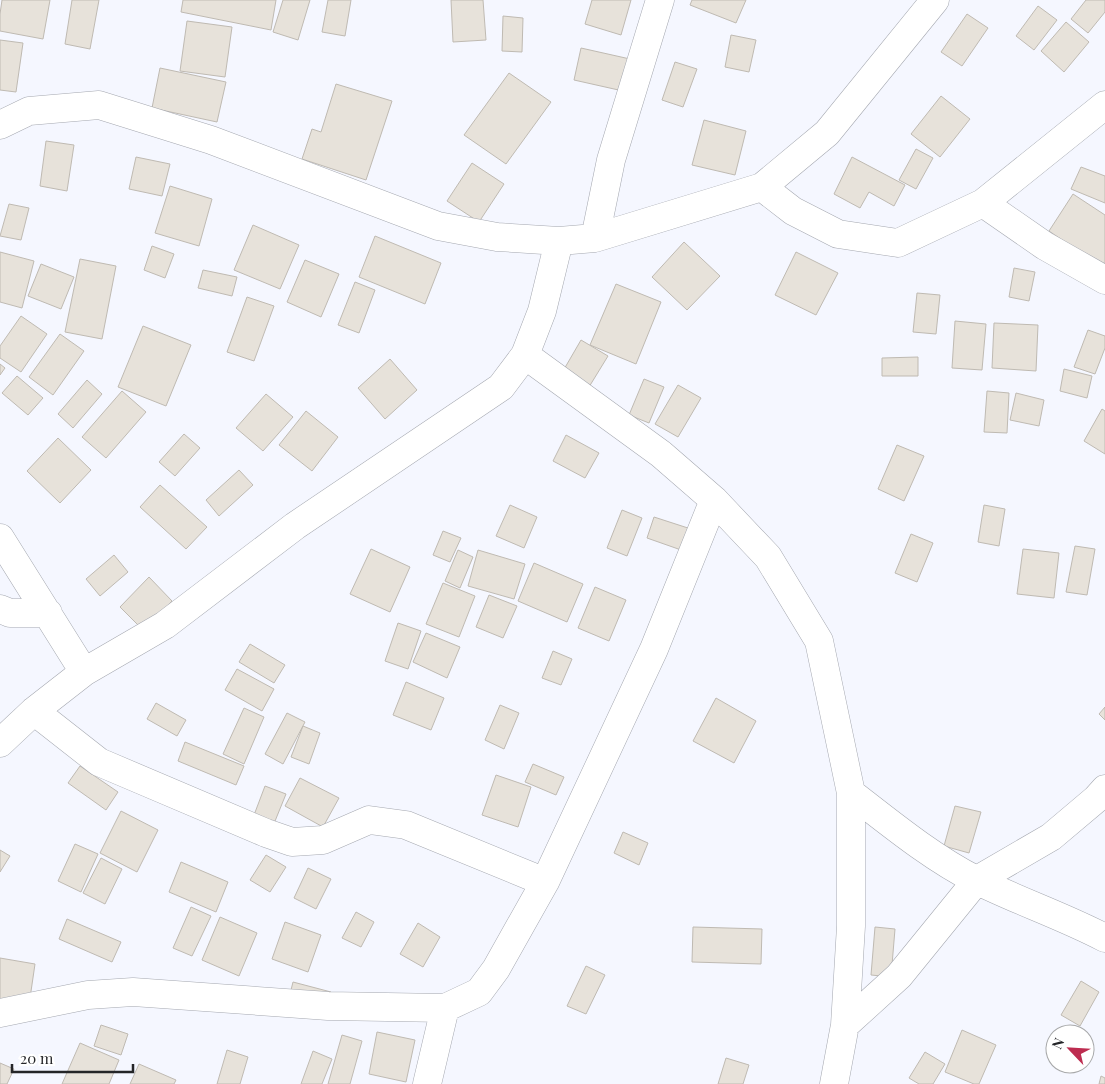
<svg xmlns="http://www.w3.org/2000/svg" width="1105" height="1084" font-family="'Playfair Display',serif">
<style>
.building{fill:#e7e2da;stroke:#bfbab2}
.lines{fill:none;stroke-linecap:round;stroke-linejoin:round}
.minor-casing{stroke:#a5a8b0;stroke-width:29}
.minor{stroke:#fff;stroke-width:28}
</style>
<rect width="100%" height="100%" fill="#f5f7ff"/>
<path class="building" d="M2,0H50L43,39L0,31V14Z
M72,0H99L90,49L65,44Z
M183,0H276L271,30L181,12Z
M283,0H310L298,40L273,32Z
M328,0H351L345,36L322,32Z
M451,0H483L486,40L453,42Z
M592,0H631L621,35L585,24Z
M692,0H746L736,23L690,5Z
M1086,0H1105V12L1088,33L1071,19Z
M1038,6L1057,20L1034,50L1016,36Z
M967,14L988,28L962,66L941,52Z
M503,16L523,18L522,52L502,51Z
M187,21L232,27L225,77L180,71Z
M1066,22L1089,42L1064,72L1041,51Z
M731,35L756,40L749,72L725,67Z
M0,40L23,43L16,92L0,90Z
M581,48L630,59L623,91L574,80Z
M675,62L697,69L683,107L662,100Z
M160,68L226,82L217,122L152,108Z
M509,73L551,102L506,164L464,135Z
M336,84L392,101L366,180L302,159L312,129L321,132Z
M941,96L970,119L940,157L911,134Z
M704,120L746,131L735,175L692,165Z
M46,141L74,145L67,191L40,186Z
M916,149L933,158L916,189L899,180Z
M136,157L170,164L162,196L129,189Z
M852,157L905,185L894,206L869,192L860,208L834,194Z
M472,163L504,184L479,222L447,201Z
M1081,167L1105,176V203L1071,189Z
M170,186L212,199L199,246L155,233Z
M1073,194L1105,215V269L1049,231Z
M9,204L29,208L21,240L0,236Z
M253,225L299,245L280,289L234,270Z
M375,236L441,263L425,304L359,277Z
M684,242L720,276L687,310L652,277Z
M152,246L174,254L165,278L144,270Z
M0,252L34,261L22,308L0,302Z
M796,252L838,273L816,315L775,295Z
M80,259L116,266L102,339L65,332Z
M305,260L339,274L321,317L287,302Z
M41,264L74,277L61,309L28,296Z
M1014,268L1035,272L1029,301L1009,297Z
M203,270L237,277L232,296L198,288Z
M355,282L375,290L359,333L338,325Z
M616,284L661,302L636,364L590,345Z
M917,293L940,295L936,334L913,332Z
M247,297L274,306L254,361L227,352Z
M21,316L47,334L21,372L0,358V346Z
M955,321L986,324L982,370L952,368Z
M994,323L1038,325L1036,371L992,368Z
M143,326L191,345L166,406L118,387Z
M1088,330L1105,336V348L1095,374L1074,367Z
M60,334L84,351L53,395L29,377Z
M581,340L608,356L589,387L563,371Z
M918,357V376H882V358Z
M390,359L417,390L385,419L358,388Z
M0,364L5,368L0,375Z
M1064,369L1092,376L1087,398L1060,391Z
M17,376L43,398L28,415L2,393Z
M644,379L664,387L649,423L629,415Z
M87,380L102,394L73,428L58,414Z
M678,385L701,398L678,437L655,424Z
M122,391L146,412L106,458L82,437Z
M987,391L1009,393L1007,433L984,432Z
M1016,393L1044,400L1039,426L1010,420Z
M266,394L293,417L263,451L236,428Z
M1102,409L1105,411V454L1084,441Z
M306,411L338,437L312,471L279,445Z
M184,434L200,448L175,476L159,462Z
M566,435L599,453L585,478L553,461Z
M58,438L91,470L60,503L27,471Z
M897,445L924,456L904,501L878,489Z
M239,470L253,485L219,516L206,500Z
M160,485L207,527L186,549L140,507Z
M510,505L537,517L524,548L496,536Z
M984,505L1005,509L999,546L978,542Z
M622,510L642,518L627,556L607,548Z
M654,517L691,529L684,551L647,538Z
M443,531L461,538L450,562L433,555Z
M911,534L933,543L917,582L895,573Z
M1075,546L1095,549L1087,595L1066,592Z
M371,549L410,567L390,612L350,594Z
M1023,549L1059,553L1054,598L1017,594Z
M458,550L473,557L460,588L445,581Z
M478,550L525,564L514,599L468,586Z
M114,555L128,572L100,596L86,579Z
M534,563L583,584L567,622L518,601Z
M149,577L172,601L143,630L120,607Z
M443,583L475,596L459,637L426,624Z
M595,587L626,600L609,641L578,628Z
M489,595L517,606L503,638L476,627Z
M398,623L421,631L408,669L385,661Z
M426,633L460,647L447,678L413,662Z
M250,644L285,665L274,683L239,662Z
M553,651L572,659L561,685L542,678Z
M237,669L274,689L262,711L225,690Z
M406,682L444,698L431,730L393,715Z
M716,698L756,721L734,763L693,741Z
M156,703L186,720L177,736L147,719Z
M500,705L519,713L504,749L485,740Z
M1105,707V720L1099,714Z
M244,708L264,717L244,764L223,754Z
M287,713L305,722L283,764L265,754Z
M303,726L320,733L309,764L291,757Z
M185,742L244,766L236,785L178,761Z
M533,764L564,777L556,795L525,782Z
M80,766L118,792L106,810L68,783Z
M496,775L531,787L518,827L482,815Z
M300,778L339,798L323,827L285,806Z
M265,786L286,794L271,831L251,823Z
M955,806L981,812L969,853L944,846Z
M121,811L158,830L137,872L100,853Z
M623,832L648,843L639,865L614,853Z
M75,844L98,854L81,892L58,881Z
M0,850L10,856L0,872Z
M266,855L286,867L270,892L250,880Z
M101,858L122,869L105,904L83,893Z
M181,862L228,882L216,912L169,892Z
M308,868L331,879L316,909L294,898Z
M191,907L211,916L192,956L173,948Z
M356,912L374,922L361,947L342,938Z
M220,917L257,933L239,976L202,960Z
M67,919L121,942L112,962L59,939Z
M285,922L321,935L308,972L272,959Z
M418,923L440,937L423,967L400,954Z
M693,927L762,929L761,964L692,962Z
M875,927L895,929L891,977L871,975Z
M0,958L35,964L29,1005L0,1001Z
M586,966L605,975L586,1014L567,1006Z
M1081,981L1099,992L1080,1026L1061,1015Z
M293,982L331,992L328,1007L289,998Z
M101,1025L128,1034L121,1055L94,1046Z
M962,1030L996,1045L979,1084H974L945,1072Z
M377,1032L415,1040L406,1082L369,1074Z
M342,1035L362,1041L350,1084H328Z
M80,1043L119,1060L109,1084H62Z
M227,1050L248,1057L240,1084H217Z
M313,1051L332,1059L322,1084H301Z
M925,1052L945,1064L933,1084H919L909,1078Z
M726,1058L749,1065L743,1084H718Z
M0,1063L14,1069L7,1084H0Z
M139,1064L176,1080L174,1084H130Z
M1101,1076L1105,1078V1084H1099Z"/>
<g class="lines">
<defs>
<path id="minor" d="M0,125L29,111L99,105L211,140L438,226L497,237L559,241L595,238L762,187L827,133L935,0
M762,187L793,211L838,234L898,243L983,203L1105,105
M983,203L1045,246L1105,280
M595,238L611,160L660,0
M525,355L661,454L714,500L768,557L819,641L851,793V926L845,1025L834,1084
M0,538L84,672
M0,609L10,613H48
M34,711L99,762L266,833L292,842L323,840L369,820L406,825L545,882
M0,743L34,711L84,672L165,625L295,526L501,387L525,355L542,311L559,241
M851,793C891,824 931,857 976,880C1018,901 1063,916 1105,938
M0,1013L88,995L133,992L328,1006L445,1008L479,992L496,969L545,882L654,649L714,500
M845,1025L899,976L977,880L1051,837L1096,799L1105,789
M427,1084L445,1008"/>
</defs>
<use href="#minor" class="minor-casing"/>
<use href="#minor" class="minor"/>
</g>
<g transform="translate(1070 1049) rotate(295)"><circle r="24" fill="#ffffff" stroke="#a7a8a9"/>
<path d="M0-4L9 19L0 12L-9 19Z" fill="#bd2c50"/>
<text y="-8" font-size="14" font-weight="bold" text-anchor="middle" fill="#242528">N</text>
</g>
<path d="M12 1064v8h121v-8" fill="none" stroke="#242528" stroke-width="2.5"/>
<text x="20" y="1064" font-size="15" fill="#242528" stroke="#ffffff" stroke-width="4" paint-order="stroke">20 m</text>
</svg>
